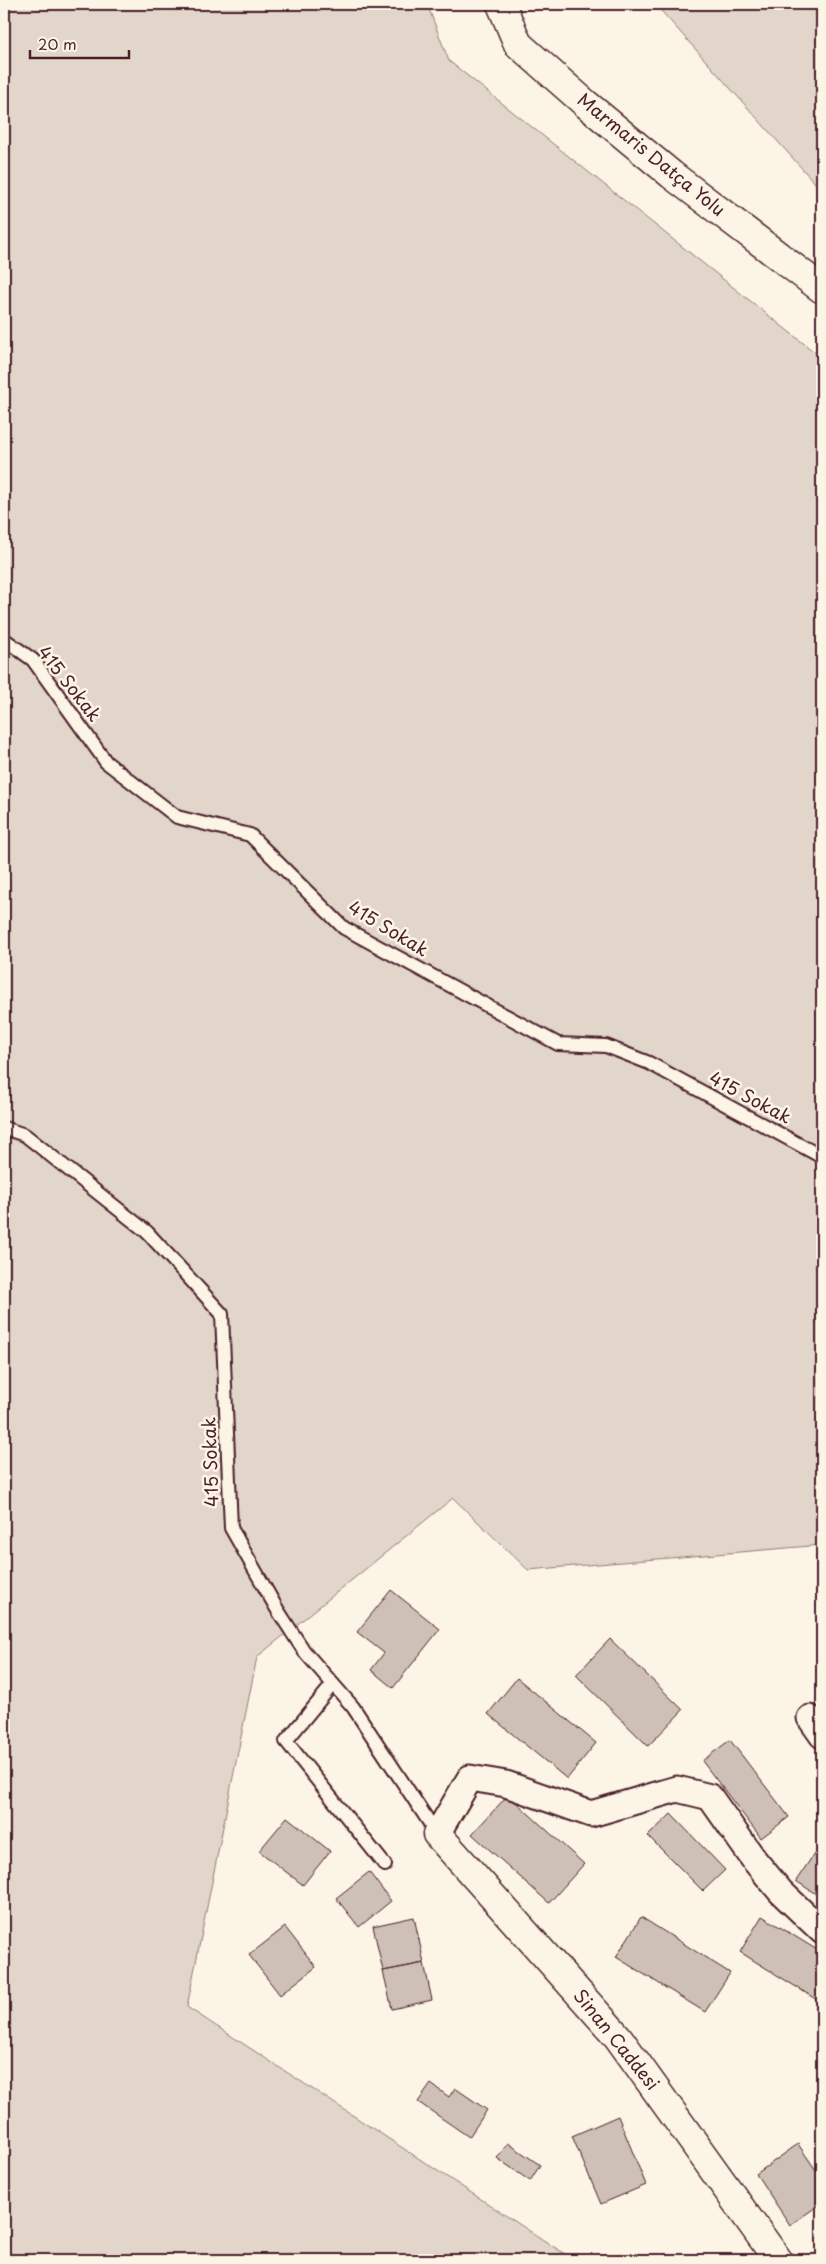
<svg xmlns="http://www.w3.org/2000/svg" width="826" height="2264" font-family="'Playpen Sans',sans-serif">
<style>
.green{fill:#e2d5ca;stroke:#967a7a}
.building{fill:#cfc0b7;stroke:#4a1f2b}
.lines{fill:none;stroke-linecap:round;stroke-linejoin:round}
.lane-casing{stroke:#4a1f2b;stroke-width:16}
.street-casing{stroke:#4a1f2b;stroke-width:29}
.secondary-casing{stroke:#4a1f2b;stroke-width:31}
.highway-casing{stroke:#4a1f2b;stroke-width:31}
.lane{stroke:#fcf5e5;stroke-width:12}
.street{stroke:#fcf5e5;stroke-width:25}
.secondary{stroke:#fcf5e5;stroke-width:28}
.highway{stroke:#fcf5e5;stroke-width:28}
.labels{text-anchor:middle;stroke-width:5;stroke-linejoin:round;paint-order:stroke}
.street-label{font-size:18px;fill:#4a1f2b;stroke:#fcf5e5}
</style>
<rect width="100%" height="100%" fill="#fcf5e5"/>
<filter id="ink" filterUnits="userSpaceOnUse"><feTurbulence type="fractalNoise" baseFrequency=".02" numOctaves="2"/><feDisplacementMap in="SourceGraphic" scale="10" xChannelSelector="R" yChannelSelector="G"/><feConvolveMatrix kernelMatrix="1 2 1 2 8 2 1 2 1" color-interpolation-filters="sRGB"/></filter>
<g filter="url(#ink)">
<path class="green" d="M4,4H427L449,61L822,358V1545L528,1570L453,1498L257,1657L187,2007L574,2260H4Z
M655,4H822V191Z"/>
<path class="building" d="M391,1590L440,1629L393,1688L371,1670L384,1653L357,1632Z
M610,1639L683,1710L648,1746L576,1675Z
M517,1678L596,1743L567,1779L488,1714Z
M730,1740L789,1817L761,1838L702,1761Z
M508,1795L584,1864L549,1903L472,1834Z
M671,1814L725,1870L703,1891L648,1836Z
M287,1817L330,1851L303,1885L259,1851Z
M814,1854L822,1859V1898L796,1881Z
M369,1872L391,1901L359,1927L336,1898Z
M762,1916L822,1953V2003L740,1952Z
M414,1917L424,1963L383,1971L373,1926Z
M641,1917L730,1973L705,2012L616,1957Z
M285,1927L316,1967L280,1995L249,1955Z
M424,1963L432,2000L392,2009L383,1971Z
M431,2084L449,2097L455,2088L487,2110L469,2137L418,2102Z
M618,2116L646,2185L601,2204L572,2136Z
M508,2143L540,2165L530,2181L497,2158Z
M798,2144L822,2179V2203L790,2225L756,2174Z"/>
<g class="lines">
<defs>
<path id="lane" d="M4,639L33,660L106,762L177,817L250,835L344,928L558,1044L606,1046L649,1063L822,1157
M4,1128L25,1135L147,1232L222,1314L231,1528L277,1609L304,1651L353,1707L437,1834
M333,1684L286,1741L385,1865"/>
<path id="street" d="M810,1718L822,1735
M437,1834L470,1778L506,1784L591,1814L677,1789L710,1797L755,1861L781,1892L822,1931"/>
<path id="secondary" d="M437,1834L618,2037L778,2260"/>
<path id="highway" d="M501,4L518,44L586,104L672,175L822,289"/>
</defs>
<use href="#lane" class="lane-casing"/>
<use href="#street" class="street-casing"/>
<use href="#secondary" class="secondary-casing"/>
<use href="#highway" class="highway-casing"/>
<use href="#lane" class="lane"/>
<use href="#street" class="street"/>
<use href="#secondary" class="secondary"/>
<use href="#highway" class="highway"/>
</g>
</g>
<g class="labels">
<g class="street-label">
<text transform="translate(651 155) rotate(39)" y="6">Marmaris Datça Yolu</text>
<text transform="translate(69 684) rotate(52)" y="6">415 Sokak</text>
<text transform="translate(388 929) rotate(31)" y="6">415 Sokak</text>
<text transform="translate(750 1098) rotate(28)" y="6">415 Sokak</text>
<text transform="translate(211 1462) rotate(-92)" y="6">415 Sokak</text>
<text transform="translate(616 2040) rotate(51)" y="6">Sinan Caddesi</text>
</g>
</g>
<rect width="826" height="2264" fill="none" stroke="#fcf5e5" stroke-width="20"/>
<rect x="10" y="10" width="806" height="2244" fill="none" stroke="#4a1f2b" stroke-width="2" filter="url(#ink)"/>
<path d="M30 50v8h99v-8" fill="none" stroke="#4a1f2b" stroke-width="2.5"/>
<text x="38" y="50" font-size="15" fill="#4a1f2b" stroke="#fcf5e5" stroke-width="4" paint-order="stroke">20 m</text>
</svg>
